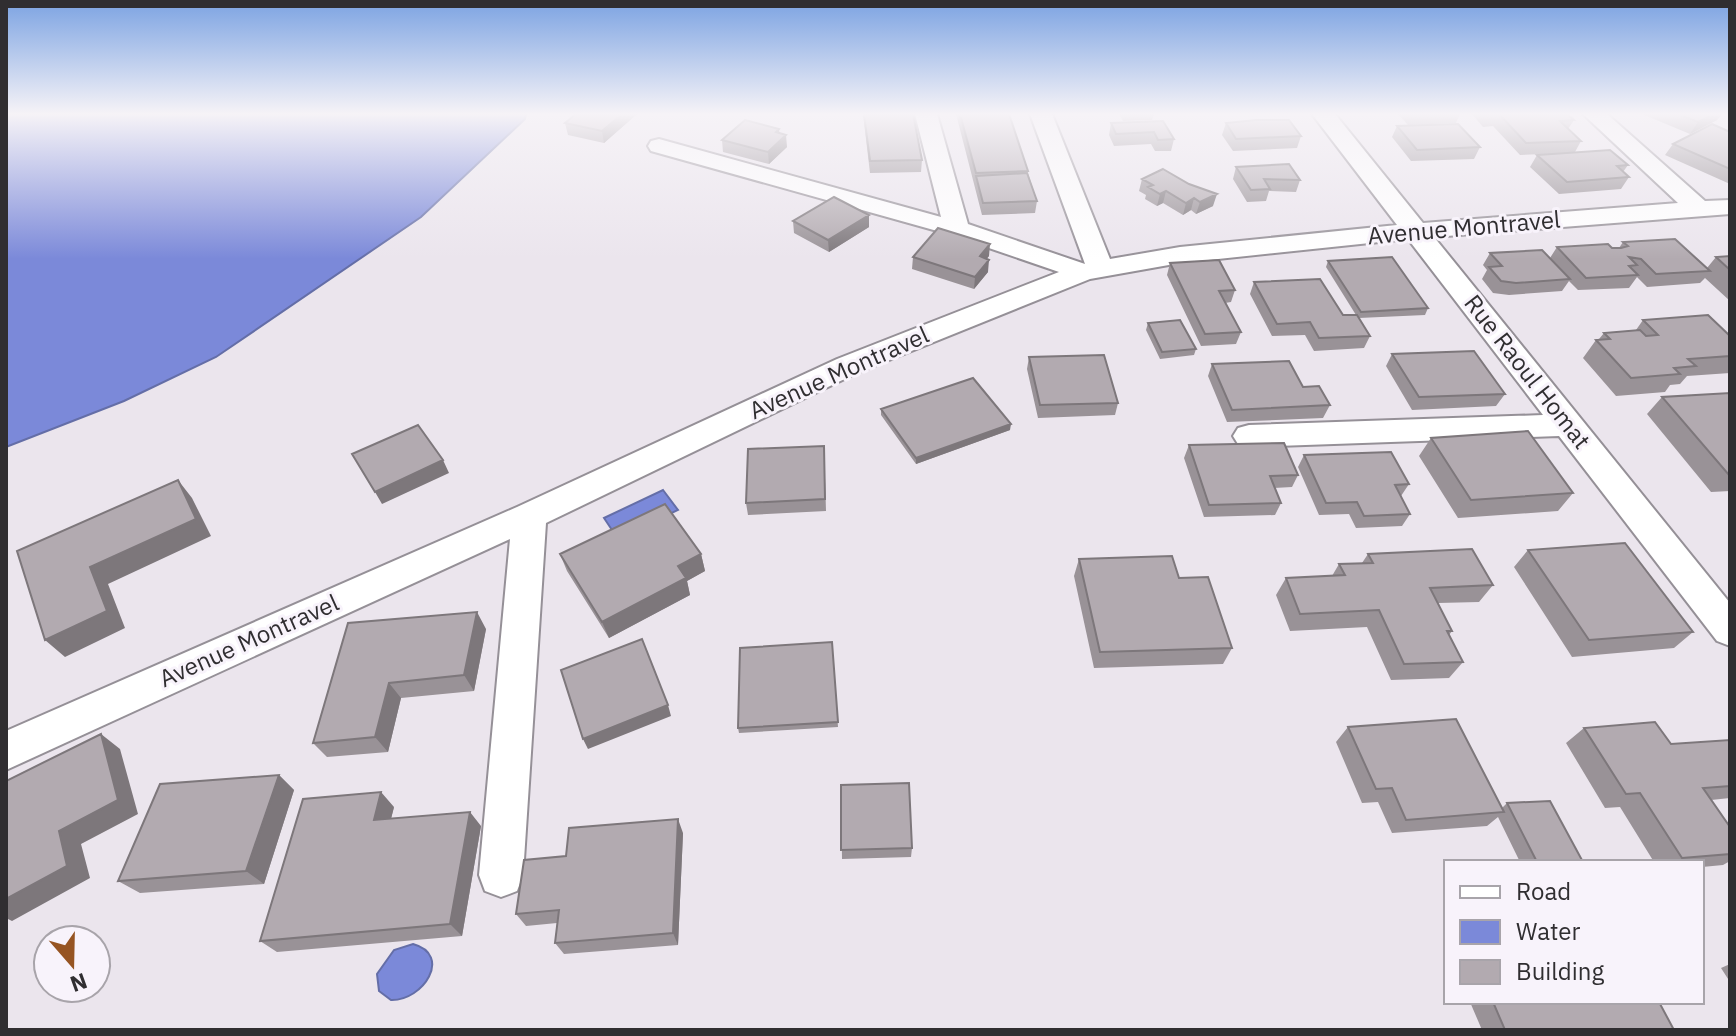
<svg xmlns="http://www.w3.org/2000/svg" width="1736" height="1036" font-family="'IBM Plex Sans',sans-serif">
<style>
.water{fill:#7b89d9;stroke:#646ea7;stroke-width:2}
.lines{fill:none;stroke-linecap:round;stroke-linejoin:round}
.minor-casing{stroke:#959097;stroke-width:4}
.minor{fill:#fff;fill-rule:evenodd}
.wall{fill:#999297}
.shaded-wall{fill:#7d777b}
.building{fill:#b2aab0;stroke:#7d777b;stroke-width:2}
.labels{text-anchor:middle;stroke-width:6;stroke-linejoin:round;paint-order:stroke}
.street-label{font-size:24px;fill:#302e31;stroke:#f8f3fb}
</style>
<rect width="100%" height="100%" fill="#ebe5ed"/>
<path class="water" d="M6,114H526L525,119L421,217L216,357L124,401L6,447Z
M663,490L678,510L618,539L604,518Z
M413,944C453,955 423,1001 391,1000L379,991L377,974L394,950Z"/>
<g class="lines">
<defs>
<path id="minor" d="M915,114H937L968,224L1085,264L1030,114H1052L1110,259L1180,247L1397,225L1312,114H1335L1423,223L1678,203L1583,114H1607L1705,201L1730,200V214L1434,237L1730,603V646L1717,641L1559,436L1249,447L1238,444L1233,436L1238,428L1249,425L1543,415L1408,239L1180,263L1090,279L857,373L546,523L523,875L517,891L501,897L485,891L479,875L510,539L6,770V731L517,507L837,359L1059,272L948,234L651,151L648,146L651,141L659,139L941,217Z"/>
</defs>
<use href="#minor" class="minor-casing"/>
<use href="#minor" class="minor"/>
</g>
<path class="wall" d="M576,114H637L604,143L568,135L565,123Z
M863,114H913L922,160L921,172L870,173Z
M956,114H1009L1037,201L1035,213L982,215Z
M1119,114H1154L1152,120L1123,121Z
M1398,114H1460L1456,123L1408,125Z
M1472,114H1531L1532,115L1567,114L1574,120L1568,129L1581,141L1575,152L1628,165L1623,172L1629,177L1621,189L1559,194L1530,167L1537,155L1543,154L1520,155L1493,126L1483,127Z
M1642,114H1722L1717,120L1690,134Z
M1163,121L1174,139L1171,151H1155L1151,144L1114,146L1109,135L1111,123Z
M1226,123L1301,136L1297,148L1233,151L1222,135Z
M1397,126L1480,147L1474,159L1411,161L1392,137Z
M1730,132V184L1665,155L1673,144Z
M780,133L787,147L769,164L723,152L722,140Z
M1236,167L1300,180L1296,192L1269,191L1266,201L1247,202L1233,179Z
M1142,179L1213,206L1196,214L1191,210L1183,215L1163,203L1157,206L1145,199L1146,195L1139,191Z
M869,215V227L829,252L794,233L793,221Z
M1623,242L1707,268L1716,257L1730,256V301L1705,278L1700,283L1647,287L1637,277L1629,288L1578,290L1569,281L1562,291L1509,295L1493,293L1482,279L1487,270L1483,265L1490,253L1550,258L1557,247L1619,248Z
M989,256L986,259L988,272L974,289L912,269L913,257Z
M1328,261L1428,308L1425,315L1359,318L1370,336L1364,348L1314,351L1305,335L1272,336L1250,294L1254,282L1343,315H1356L1326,267Z
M1170,263L1235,290L1231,302L1225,303L1241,332L1236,344L1201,346L1167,275Z
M1643,320L1730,336V373L1687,376L1680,384L1670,385L1665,392L1616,396L1583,358L1596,340L1599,339L1604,333L1636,330Z
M1148,323L1196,349L1194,355L1160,359L1146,330Z
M1392,354L1505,394L1496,406L1412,410L1386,366Z
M1029,357L1118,403L1115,415L1038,418L1027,369Z
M1212,364L1303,387L1330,405L1323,418L1227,422L1208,376Z
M1730,393V491L1711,492L1647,414L1662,397Z
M881,409L1010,430L916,464L881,415Z
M1431,438L1573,493L1558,511L1458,518L1419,456Z
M1189,445L1298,475L1292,487L1274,488L1281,503L1275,515L1204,517L1184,458Z
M824,446L826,511L748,515L746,503Z
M1304,455L1409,484L1401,496L1410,514L1402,526L1356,528L1349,514L1319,515L1298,467Z
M1528,550L1693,632L1674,648L1572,657L1514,567Z
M560,554H701L705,571L687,581L690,595L609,638L567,571Z
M1368,554L1493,585L1479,602L1438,603L1452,631L1449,635L1463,662L1449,678L1391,680L1367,627L1290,631L1276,595L1286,578L1332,576L1339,564L1362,563Z
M1079,559L1179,578L1232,648L1223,664L1094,668L1074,576Z
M348,623L486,629L474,691L401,698L388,752L327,757L313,743Z
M832,642L838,727L739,733L738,728Z
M1348,727L1502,808L1507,803L1583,862H1520L1498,817L1487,826L1392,833L1378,802L1362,803L1336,742Z
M1584,728L1671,744L1730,740V798L1711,800L1730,827V861L1723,865L1702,867V862H1654L1620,807L1605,808L1566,743Z
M279,775L294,790L264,884L140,893L118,881Z
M841,785L912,848L911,857L842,859Z
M394,807L391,819L481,826L462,936L277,952L260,941Z
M683,833L678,945L564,954L555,943L557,923L526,926L516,914L566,856Z
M1730,964V982L1721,968Z
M1470,1002H1659L1674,1030H1482Z"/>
<path class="shaded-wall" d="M622,114H637L604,143L602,131Z
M1714,114H1722L1717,120L1690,134L1698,122Z
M779,129L780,140L786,135L787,147L769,164L768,152L776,132Z
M1166,191L1163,203L1157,206L1160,194Z
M1217,194L1213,206L1196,214L1200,202Z
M1194,198L1191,210L1183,215L1186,203Z
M869,215V227L829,252L828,240Z
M990,244L989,256L978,269L980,256Z
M989,260L988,272L974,289L975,277Z
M1011,424L1010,430L916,464V458Z
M443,460L449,473L382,504L375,492Z
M178,480L192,498L211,536L108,584L125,628L65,657L45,640L90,567Z
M701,554L705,571L687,581L690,595L609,638L602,622L678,566Z
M477,612L486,629L474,691L464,675Z
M389,683L401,698L388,752L375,737Z
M668,705L671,716L588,749L583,739Z
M101,734L120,749L138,814L81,844L90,878L12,921L6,918V899L59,831Z
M279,775L294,790L264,884L246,871Z
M381,792L394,807L387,834L374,820Z
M470,812L481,826L462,936L450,924Z
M678,819L683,833L678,945L673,933Z"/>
<path class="building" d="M576,114H622L602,131L565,123Z
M864,114H913L922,160L870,161Z
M960,114H1009L1028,171L976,173Z
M1489,114H1531L1532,115L1567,114L1574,120L1560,121L1581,141L1526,143L1499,114Z
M1678,114H1714L1698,122Z
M745,120L779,129L776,132L786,135L768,152L722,140Z
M1256,120H1289L1301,136L1236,139L1226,123Z
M1163,121L1174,139L1158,140L1154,132L1116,134L1111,123Z
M1458,124L1480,147L1417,150L1397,126Z
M1712,124L1730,132V169L1673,144Z
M1610,150L1628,165L1617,166L1629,177L1567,182L1537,155Z
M1289,164L1300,180L1264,179L1270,189L1251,190L1236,167Z
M1163,169L1189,184L1217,194L1200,202L1194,198L1186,203L1166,191L1160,194L1148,187L1153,185L1142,179Z
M1027,173L1037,201L983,203L976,176Z
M834,197L869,215L828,240L793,221Z
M938,228L990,244L980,256L989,260L975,277L913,257Z
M1675,239L1710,271L1656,274L1641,259L1629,257L1637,265L1629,266L1638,275L1586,278L1557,247L1608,244L1612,248H1621L1628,246L1623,242Z
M1542,250L1570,279L1516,283L1501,281L1489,267L1502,266L1490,253Z
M1730,256V270L1716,257Z
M1392,257L1428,308L1361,312L1328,261Z
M1219,260L1235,290L1219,291L1241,332L1205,334L1170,263Z
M1320,279L1343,315H1357L1370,336L1319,338L1310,322L1277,324L1254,282Z
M1708,315L1730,336V356L1688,359L1696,366L1674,368L1680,374L1631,378L1596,340L1610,339L1604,333L1640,330L1646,336L1658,335L1643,320Z
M1180,320L1196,349L1162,352L1148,323Z
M1474,351L1505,394L1419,397L1392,354Z
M1104,355L1118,403L1040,405L1029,357Z
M1289,361L1303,387L1319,386L1330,405L1232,410L1212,364Z
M973,378L1011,424L916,458L881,409Z
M1730,393V475H1729L1662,397Z
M418,425L443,460L375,492L352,454Z
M1528,431L1573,493L1471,500L1431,438Z
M1284,443L1298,475L1270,476L1281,503L1209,505L1189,445Z
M824,446L825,499L746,503L748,449Z
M1391,452L1409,484L1395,485L1410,514L1364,516L1357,502L1326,503L1304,455Z
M178,480L196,519L90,567L107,611L45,640L17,551Z
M665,504L701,554L678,566L686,578L602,622L560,554Z
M1625,543L1693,632L1589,640L1528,550Z
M1472,549L1493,585L1430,588L1452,631H1447L1463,662L1404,664L1379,610L1300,614L1286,578L1345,575L1339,564L1373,563L1368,554Z
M1172,556L1179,578L1208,577L1232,648L1100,652L1079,559Z
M477,612L464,675L389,683L375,737L313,743L348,623Z
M642,639L668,705L583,739L561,670Z
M832,642L838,722L738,728L740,648Z
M1456,719L1504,812L1406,820L1392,788L1376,789L1348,727Z
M1655,722L1671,744L1730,740V786L1703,788L1730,827V854L1682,858L1640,793L1626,794L1584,728Z
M101,734L118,800L59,831L67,866L6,899V781Z
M279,775L246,871L118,881L160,784Z
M909,783L912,848L841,850V785Z
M381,792L374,820L470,812L450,924L260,941L303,799Z
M1550,801L1583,862H1537L1507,803Z
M678,819L673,933L555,943L559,910L516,914L524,860L566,856L569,828Z
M1493,1002H1659L1674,1030H1505Z"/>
<linearGradient id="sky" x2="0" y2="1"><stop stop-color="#7ca3e2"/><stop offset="0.44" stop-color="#f6f3f7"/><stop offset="1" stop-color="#f6f3f7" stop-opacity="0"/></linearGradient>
<rect width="1736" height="259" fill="url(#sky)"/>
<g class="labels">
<g class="street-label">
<text transform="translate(1464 228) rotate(-5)" y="8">Avenue Montravel</text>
<text transform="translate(1527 372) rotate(52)" y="8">Rue Raoul Homat</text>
<text transform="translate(839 373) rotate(-24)" y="8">Avenue Montravel</text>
<text transform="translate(249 641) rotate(-24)" y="8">Avenue Montravel</text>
</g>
</g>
<rect width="1736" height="1036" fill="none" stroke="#302e31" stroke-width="16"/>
<rect x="1444" y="860" width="260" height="144" fill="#f8f3fb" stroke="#a8a4aa" stroke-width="2"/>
<rect x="1460" y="886" width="40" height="12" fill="#ffffff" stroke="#a8a4aa" stroke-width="2"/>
<text x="1516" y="900" font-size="24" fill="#302e31">Road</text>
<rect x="1460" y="920" width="40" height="24" fill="#7b89d9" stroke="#a8a4aa" stroke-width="2"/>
<text x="1516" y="940" font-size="24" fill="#302e31">Water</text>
<rect x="1460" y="960" width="40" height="24" fill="#b2aab0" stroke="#a8a4aa" stroke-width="2"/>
<text x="1516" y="980" font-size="24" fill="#302e31">Building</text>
<g transform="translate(72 964) rotate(160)"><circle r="38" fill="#f8f3fb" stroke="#a8a4aa" stroke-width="2"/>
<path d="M0-6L14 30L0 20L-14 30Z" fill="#965422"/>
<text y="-12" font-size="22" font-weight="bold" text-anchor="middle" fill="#302e31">N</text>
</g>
</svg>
